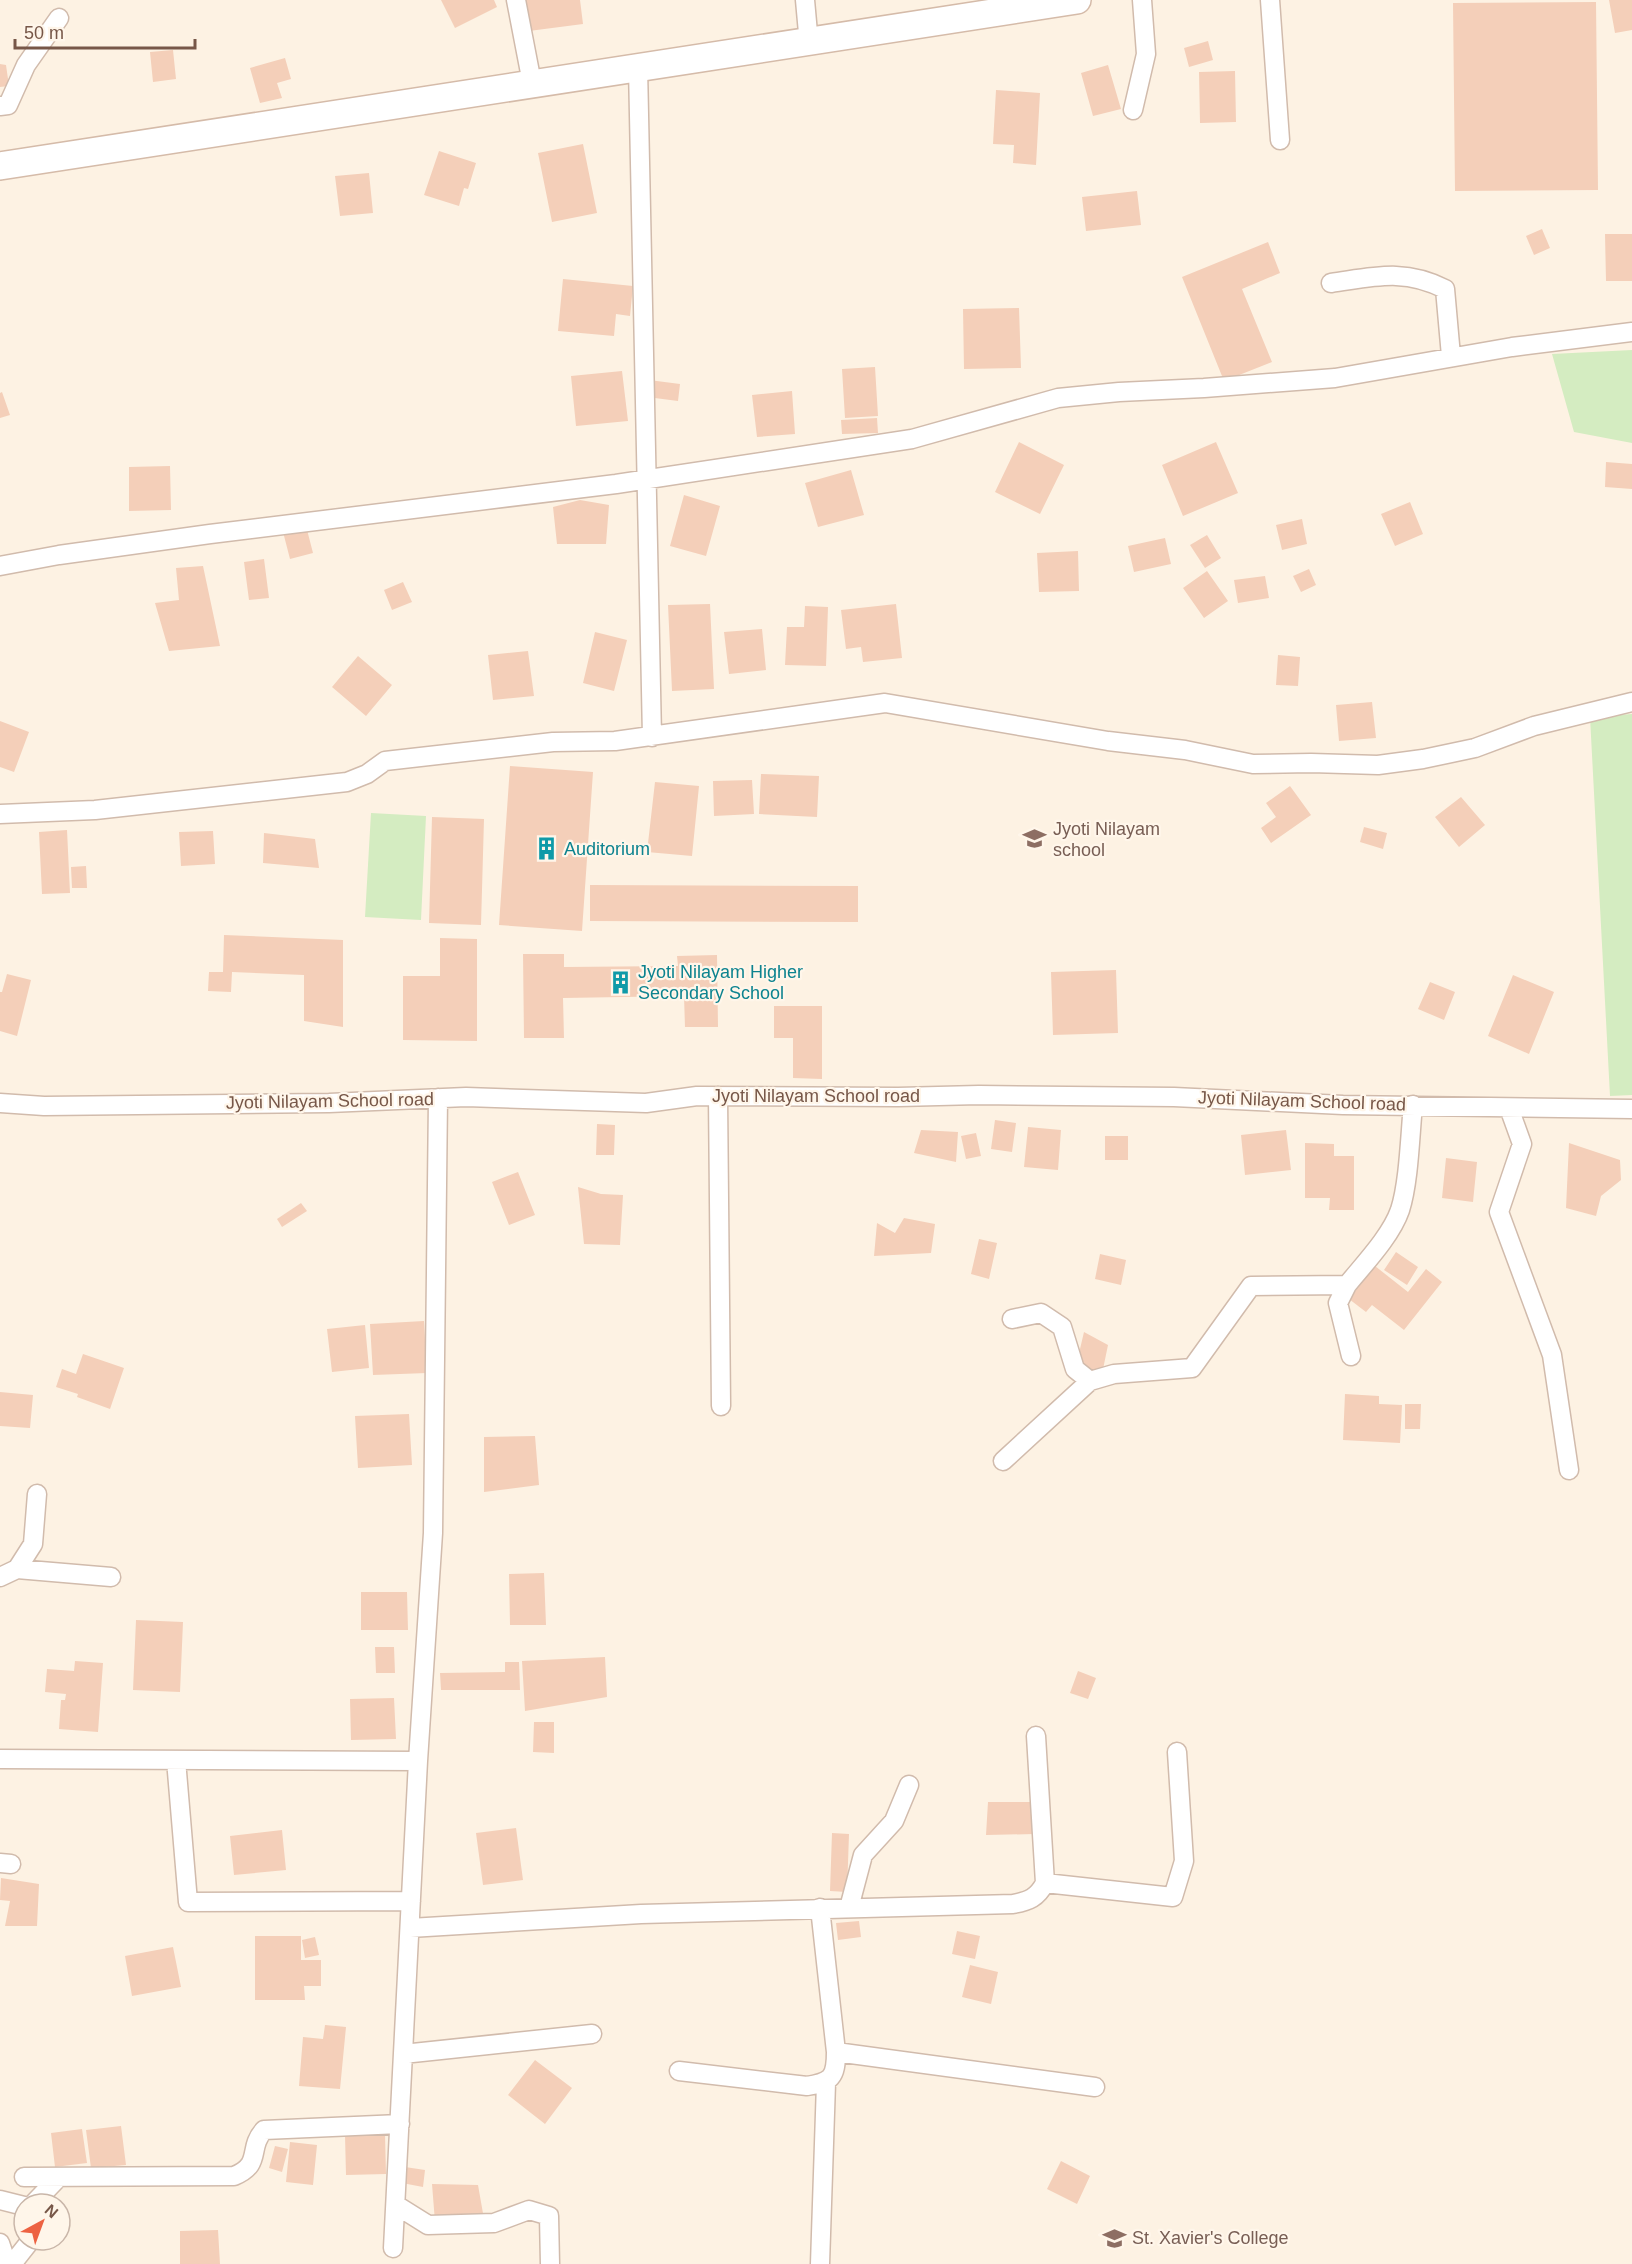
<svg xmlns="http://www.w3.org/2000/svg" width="1632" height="2264" font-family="Arial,sans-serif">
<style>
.green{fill:#d4ecc1}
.building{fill:#f4cfb9}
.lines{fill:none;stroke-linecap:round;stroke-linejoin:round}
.minor-casing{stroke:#d1bbac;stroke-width:21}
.secondary-casing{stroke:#d5bba9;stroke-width:30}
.minor{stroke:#fff;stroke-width:18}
.secondary{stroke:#fff;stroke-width:27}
.labels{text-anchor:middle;stroke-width:4.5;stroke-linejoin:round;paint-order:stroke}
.education-label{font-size:18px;fill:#785e54;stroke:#fff6ea;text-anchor:start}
.culture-label{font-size:18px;fill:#0d838f;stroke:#fff6ea;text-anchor:start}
.street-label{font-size:18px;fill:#775748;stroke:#fff6ea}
</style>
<rect width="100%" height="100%" fill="#fdf2e3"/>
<path class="green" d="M1632,350V443L1574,432L1552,354Z
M1632,714V1095L1610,1096L1590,717Z
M371,813L426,816L421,920L365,917Z"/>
<path class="building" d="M441,0H494L497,7L455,28Z
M524,0H580L583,24L529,31Z
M1609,0H1632V30L1615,33Z
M1596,2L1598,190L1455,191L1453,3Z
M1208,41L1213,60L1189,67L1184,48Z
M173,50L176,79L153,82L150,52Z
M285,58L291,79L277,83L282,98L260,103L250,68Z
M0,64L6,65L9,86L0,87Z
M1108,65L1121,109L1093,116L1081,73Z
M1235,71L1236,122L1200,123L1199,72Z
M996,90L1040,93L1036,165L1013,163L1014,145L993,144Z
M583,144L597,213L552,222L538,153Z
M439,151L476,163L468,189L464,188L459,206L424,195Z
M369,173L373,213L340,216L335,176Z
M1137,191L1141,225L1086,231L1082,197Z
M1542,229L1550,248L1534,255L1526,236Z
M1605,234H1632V281H1606Z
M1268,242L1280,273L1242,289L1272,362L1224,381L1182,277Z
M563,279L633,286L630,316L616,314L614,336L558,331Z
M1019,308L1021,368L964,369L963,309Z
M875,367L878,416L845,418L842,369Z
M622,371L628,421L576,426L571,376Z
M649,380L680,384L678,401L647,397Z
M792,391L795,434L757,437L752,395Z
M2,392L10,415L0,418V393Z
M877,418L878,433L842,434L841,420Z
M1019,442L1064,465L1040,514L995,492Z
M1216,442L1238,493L1183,516L1162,465Z
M1606,462L1632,464V489L1605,487Z
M170,466L171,510L129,511V467Z
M851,470L864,515L818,527L805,483Z
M684,495L720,506L706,556L670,546Z
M580,500L609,505L606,544H557L553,507Z
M1410,502L1423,534L1395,546L1381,514Z
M1302,519L1307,544L1282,550L1276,525Z
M305,522L313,553L290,559L282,528Z
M1207,535L1221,558L1205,568L1190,545Z
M1165,538L1171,564L1134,572L1128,546Z
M1078,551L1079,591L1039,592L1037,553Z
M264,559L269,598L249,600L244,562Z
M203,566L220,646L169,651L155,603L179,600L176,568Z
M1309,569L1316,585L1301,592L1293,576Z
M1207,571L1228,601L1204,618L1183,588Z
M1265,576L1269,598L1238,603L1234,580Z
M403,582L412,602L392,610L384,590Z
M710,604L714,689L672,691L668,605Z
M896,604L902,658L863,662L861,647L846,649L841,610Z
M805,606L828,607L826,666L785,665L787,627H804Z
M762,629L766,670L729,674L724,632Z
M595,632L627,640L614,691L583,683Z
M528,651L534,696L493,700L488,655Z
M1278,655L1300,657L1298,686L1276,685Z
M358,656L392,685L366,716L332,687Z
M1372,702L1376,738L1339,741L1336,705Z
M0,721L29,732L14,772L0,767Z
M510,766L593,772L582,931L499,925Z
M761,774L819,776L817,817L759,814Z
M752,780L754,814L714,816L713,781Z
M655,782L699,786L692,856L647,852Z
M1290,786L1311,815L1271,843L1261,828L1276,817L1266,803Z
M1461,797L1485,825L1459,847L1435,817Z
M432,817L484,819L481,925L429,923Z
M1364,827L1387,833L1383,849L1360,842Z
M67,830L70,893L42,894L39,832Z
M213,831L215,864L181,866L179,832Z
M264,833L315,839L319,868L263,863Z
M86,866L87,888H72L71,867Z
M590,885L858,886V922L590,921Z
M224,935L343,940V1027L304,1021V975L232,972L231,992L208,991L209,972H223Z
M440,938L477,939V1041L403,1040V976H440Z
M523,954H564V967L678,966L677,956L717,955L718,1027H685L684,996L563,998L564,1038H524Z
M1116,970L1118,1033L1053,1035L1051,972Z
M7,974L31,980L17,1036L0,1031V992H2Z
M1513,975L1554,992L1529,1054L1488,1036Z
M1430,982L1455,992L1444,1020L1418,1009Z
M774,1006H822V1079L793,1078V1038H774Z
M995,1120L1016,1123L1012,1152L991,1149Z
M597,1124L615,1125L614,1155H596Z
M1028,1127L1061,1130L1058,1170L1024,1167Z
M921,1130L958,1132L956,1162L914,1153Z
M1286,1130L1291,1170L1245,1175L1241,1135Z
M976,1133L981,1156L966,1159L961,1136Z
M1105,1136H1128V1160H1105Z
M1305,1143L1334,1144V1156H1354V1210H1329L1330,1198H1305Z
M1569,1143L1620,1160L1621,1180L1601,1196L1596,1216L1566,1208Z
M1446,1158L1477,1162L1473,1202L1442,1198Z
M518,1172L535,1215L509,1225L492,1182Z
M578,1187L601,1194L623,1195L620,1245L584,1244Z
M301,1203L307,1211L282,1227L277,1219Z
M904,1218L935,1224L931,1253L874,1256L877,1223L895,1233Z
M979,1239L997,1243L989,1279L971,1274Z
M1396,1252L1418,1267L1407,1285L1384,1270Z
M1100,1254L1126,1260L1121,1285L1095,1279Z
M1375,1266L1408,1292L1426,1269L1442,1282L1404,1330L1372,1305L1366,1312L1349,1299Z
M424,1321L427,1373L373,1375L370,1324Z
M365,1325L369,1368L332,1372L327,1329Z
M1084,1332L1108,1345L1102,1374L1076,1366Z
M83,1354L124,1368L110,1409L77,1397L78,1394L56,1387L62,1369L76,1374Z
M0,1392L33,1395L30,1428L0,1426Z
M1345,1394L1379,1396V1404L1402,1405L1400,1443L1343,1440Z
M1405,1404H1421L1420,1429H1405Z
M409,1414L412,1465L358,1468L355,1416Z
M535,1436L539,1485L484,1492V1437Z
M544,1573L546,1625H510L509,1574Z
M361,1592H407L408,1630H361Z
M136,1620L183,1622L180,1692L133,1690Z
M375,1647H394L395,1673H376Z
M605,1657L607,1697L525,1711L522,1661Z
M75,1661L103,1663L98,1732L59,1729L61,1700H65L66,1694L45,1692L47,1669L74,1671Z
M505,1662H519L520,1690H441L440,1673L505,1672Z
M1078,1671L1096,1678L1088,1699L1070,1693Z
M394,1698L396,1739L351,1740L350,1699Z
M534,1722H554V1753L533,1752Z
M988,1802H1034V1834L986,1835Z
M516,1828L523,1880L483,1885L476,1833Z
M282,1830L286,1870L234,1875L230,1836Z
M832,1833L849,1834L847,1892L830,1891Z
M1,1878L39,1884L37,1926H5L10,1901L0,1900Z
M859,1921L861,1937L838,1940L836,1923Z
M957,1931L980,1936L975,1959L952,1954Z
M255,1936H301V1960H321V1986H304L305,2000H255Z
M315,1937L319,1955L305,1958L302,1940Z
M173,1947L181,1987L132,1996L125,1956Z
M970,1965L998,1972L991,2004L962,1997Z
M325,2025L346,2027L340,2089L299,2086L303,2037L323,2039Z
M535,2060L572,2088L545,2124L508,2095Z
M121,2126L126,2165L91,2168L86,2130Z
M82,2129L87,2163L55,2167L51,2133Z
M385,2134L386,2174L346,2175L345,2135Z
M290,2142L317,2145L313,2185L286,2182Z
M275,2146L288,2149L282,2172L269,2168Z
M1061,2161L1090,2176L1077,2204L1047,2189Z
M405,2167L425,2170L423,2187L402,2183Z
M432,2184L478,2185L484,2219L435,2222Z
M218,2230L220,2264H180V2231Z"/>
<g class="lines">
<defs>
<path id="minor" d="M516,0L532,83
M805,0L808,33L806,41
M1270,0L1280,140
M638,67L652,737
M0,106L8,105L26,65L59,18
M1133,110L1146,54L1142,0
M1331,283C1374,277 1404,268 1445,289L1451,356
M0,566L59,555L210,534L616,484L912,439L1058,398L1119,392L1204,388L1335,378L1512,347L1632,332
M0,814L95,810L347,782L367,774L385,761L553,742L615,741L885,703L1108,741L1185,750L1253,764L1311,763L1378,765L1423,759L1475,748L1534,726L1632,702
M718,1096L721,1406
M0,1103L44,1106L329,1103L466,1097L646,1103L697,1096L898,1097L979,1095L1174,1097L1343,1105L1632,1109
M1509,1108L1522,1144L1499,1212L1552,1355L1569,1470
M1347,1285L1338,1303L1351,1356
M1012,1319L1041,1313L1062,1327L1075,1369L1090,1381
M1003,1461L1090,1381L1114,1374L1192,1368L1251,1286L1347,1285C1364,1264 1391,1236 1400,1210C1409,1182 1410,1135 1413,1105
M17,1569L111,1577
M0,1577L17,1569L33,1544L37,1494
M0,1759L418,1761
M176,1760L188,1902L411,1901
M0,1863L11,1864
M1045,1883L1173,1897L1184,1861L1177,1752
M849,1908L863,1855L894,1821L909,1785
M410,1928L641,1914L1013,1904C1029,1901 1037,1898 1045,1883L1036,1736
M836,2052L1095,2087
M403,2054L592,2034
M679,2071L807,2086C831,2082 836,2078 836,2052L820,1908
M24,2177L234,2176C263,2164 247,2149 264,2130L400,2124
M0,2200L24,2206
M33,2204L59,2177
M396,2205L428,2225L494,2223L529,2210L549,2216L550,2264
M0,2243L7,2264
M393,2248L418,1761L433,1533L438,1098
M12,2264L31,2240
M820,2264L826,2083"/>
<path id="secondary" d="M0,166L1077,0"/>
</defs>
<use href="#minor" class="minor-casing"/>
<use href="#secondary" class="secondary-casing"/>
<use href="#minor" class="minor"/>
<use href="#secondary" class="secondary"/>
</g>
<defs>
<symbol id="school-bare" viewBox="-9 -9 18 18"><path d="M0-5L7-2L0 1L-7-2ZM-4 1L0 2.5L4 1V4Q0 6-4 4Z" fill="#8d6e63" stroke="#fff6ea" stroke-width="2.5" paint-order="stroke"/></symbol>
<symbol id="building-bare" viewBox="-9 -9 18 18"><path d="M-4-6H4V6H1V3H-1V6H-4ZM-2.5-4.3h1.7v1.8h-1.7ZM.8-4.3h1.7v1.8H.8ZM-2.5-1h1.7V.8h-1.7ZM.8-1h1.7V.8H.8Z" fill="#0f9aa8" stroke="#fff6ea" stroke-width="2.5" paint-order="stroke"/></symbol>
<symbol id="university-bare" viewBox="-9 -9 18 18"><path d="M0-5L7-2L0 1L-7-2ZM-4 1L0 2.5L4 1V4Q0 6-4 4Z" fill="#8d6e63" stroke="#fff6ea" stroke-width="2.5" paint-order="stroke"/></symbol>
</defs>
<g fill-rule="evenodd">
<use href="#school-bare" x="1018" y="822" width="33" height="33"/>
<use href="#building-bare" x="530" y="832" width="33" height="33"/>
<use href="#building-bare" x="604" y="966" width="33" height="33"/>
<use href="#university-bare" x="1098" y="2222" width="33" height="33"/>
</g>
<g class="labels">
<g class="education-label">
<text x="1053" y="835">Jyoti Nilayam<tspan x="1053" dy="21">school</tspan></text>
<text x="1132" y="2244">St. Xavier's College</text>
</g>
<g class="culture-label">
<text x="564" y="855">Auditorium</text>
<text x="638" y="978">Jyoti Nilayam Higher<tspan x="638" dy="21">Secondary School</tspan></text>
</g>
<g class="street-label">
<text x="816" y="1102">Jyoti Nilayam School road</text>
<text transform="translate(330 1101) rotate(-1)" y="6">Jyoti Nilayam School road</text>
<text transform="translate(1302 1101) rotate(2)" y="6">Jyoti Nilayam School road</text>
</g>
</g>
<g transform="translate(42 2222) rotate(41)"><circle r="28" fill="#fff6ea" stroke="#c9b6a9" stroke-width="1.5"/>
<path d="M0-4.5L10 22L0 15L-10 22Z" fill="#ed6242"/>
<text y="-9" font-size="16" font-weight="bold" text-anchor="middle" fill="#775748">N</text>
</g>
<path d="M15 39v9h180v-9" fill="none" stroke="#775748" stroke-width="3"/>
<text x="24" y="39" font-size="18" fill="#775748" stroke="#fff6ea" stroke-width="4.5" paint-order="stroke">50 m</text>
</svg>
